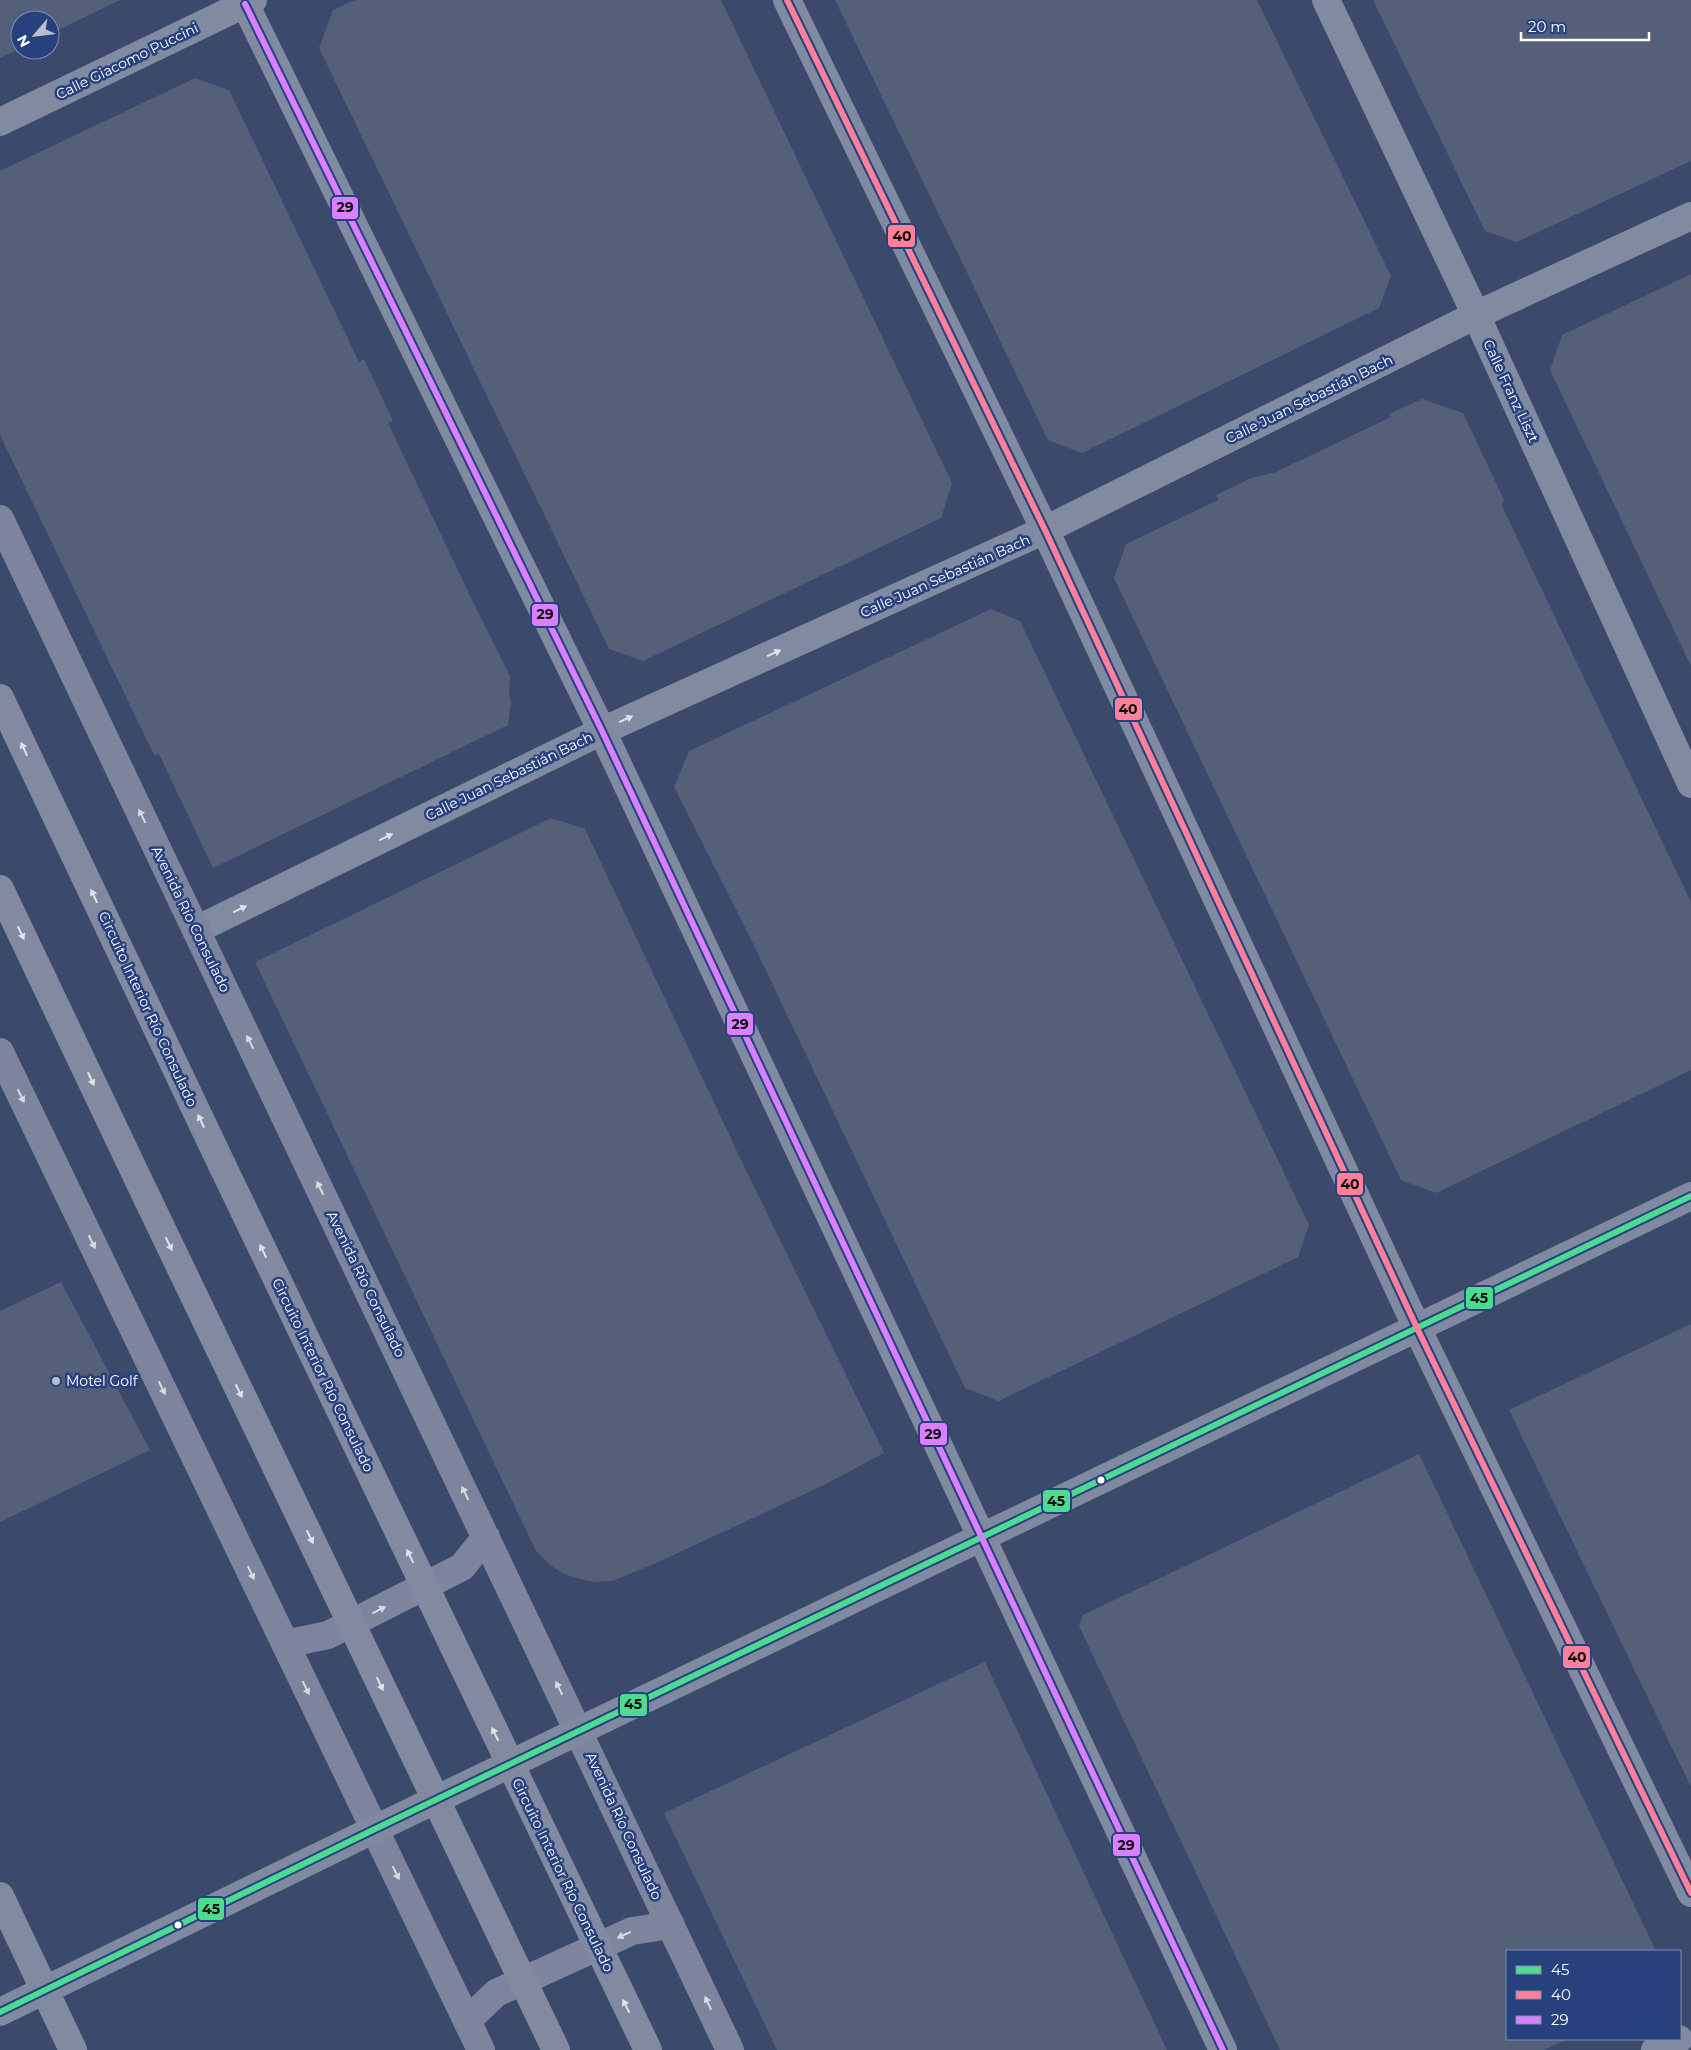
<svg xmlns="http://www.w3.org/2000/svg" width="1691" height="2050" font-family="Montserrat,sans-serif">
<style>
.building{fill:#54607a}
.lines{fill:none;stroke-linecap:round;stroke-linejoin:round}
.street{stroke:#808aa1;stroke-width:28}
.secondary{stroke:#7c859d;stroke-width:28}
.primary{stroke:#7f89a0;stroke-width:28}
.highway{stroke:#818aa0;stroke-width:28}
.highway-bridge{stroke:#818aa0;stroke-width:28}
.bus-1-casing{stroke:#27417e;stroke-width:10}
.bus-2-casing{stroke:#27417e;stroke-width:10}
.bus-3-casing{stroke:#27417e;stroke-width:10}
.bus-1{stroke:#4ddb92;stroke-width:6}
.bus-2{stroke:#ff8098;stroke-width:6}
.bus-3{stroke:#d880ff;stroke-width:6}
.oneway{fill:#dfe2e8}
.oneway2{fill:#e0e2e7}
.oneway3{fill:#d8dae2}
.poi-dot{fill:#babfcb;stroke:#27417e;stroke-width:2}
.bus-dot{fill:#fff;stroke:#27417e;stroke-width:2}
.labels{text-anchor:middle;stroke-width:5;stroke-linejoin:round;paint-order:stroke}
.street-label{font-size:14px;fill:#fff;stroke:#27417e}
.poi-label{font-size:14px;fill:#fff;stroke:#27417e;text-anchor:start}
.line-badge{stroke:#27417e;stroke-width:2}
.pale-badge-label{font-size:14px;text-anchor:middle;font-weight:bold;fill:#111}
</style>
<rect width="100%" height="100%" fill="#3b496a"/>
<path class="building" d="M0,0H120L50,34V20H20V48L0,58Z
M355,0H721L952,483L941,518L643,661L609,649L319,48L333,10Z
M835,0H1257L1391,276L1379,308L1082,453L1048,440Z
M1373,0H1691V161L1517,242L1485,231Z
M195,78L229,90L359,362L364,359L393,421L388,423L473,602L510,676L509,695L511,701L508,725L213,868L159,754L154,755L0,435V171Z
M1691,274V666L1550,370L1562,335Z
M1422,399L1463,413L1505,502L1501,504L1691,902V1070L1436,1193L1401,1180L1114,578L1126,544L1218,500L1216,495L1251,478L1276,472L1391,417L1389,414Z
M991,609L1020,621L1309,1225L1298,1257L999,1401L965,1388L748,933L674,787L689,751Z
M551,818L585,829L743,1164L884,1453L824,1485L654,1564L612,1581L596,1582L580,1579L564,1574L551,1566L536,1551L255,962Z
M61,1282L150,1450L0,1522V1311Z
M1691,1324V1787L1509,1410Z
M1419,1454L1656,1951H1507V2039H1568L1544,2050H1280L1079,1626L1083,1615Z
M985,1662L1167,2050H777L664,1813Z"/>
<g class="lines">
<path class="street" d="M787,0L1045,530L1417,1328L1691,1893
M1326,0L1476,315L1691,784
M245,4L602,731L1223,2050
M0,122L253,0
M196,930L602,731L1045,530L1476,315L1691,216
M0,1896L73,2050
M1655,2050L1679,2039"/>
<path class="secondary" d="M0,519L730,2050
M0,1052L481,2050
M285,1644L328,1635L462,1567L486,1537
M467,2021L496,1993L632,1931L671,1925"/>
<path class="primary" d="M0,2012L375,1829L1691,1196"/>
<path class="highway" d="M0,698L222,1165
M0,889L148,1200"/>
<path class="highway-bridge" d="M222,1165L648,2050
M148,1200L556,2050"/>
<defs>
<path id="bus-1" d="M0,2012L375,1829L1691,1196"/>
<path id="bus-2" d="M787,0L1045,530L1417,1328L1691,1893"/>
<path id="bus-3" d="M245,4L602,731L1223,2050"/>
</defs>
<use href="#bus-1" class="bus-1-casing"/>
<use href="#bus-2" class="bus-2-casing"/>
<use href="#bus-3" class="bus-3-casing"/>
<use href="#bus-1" class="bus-1"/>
<use href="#bus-2" class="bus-2"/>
<use href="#bus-3" class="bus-3"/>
</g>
<defs><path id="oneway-solid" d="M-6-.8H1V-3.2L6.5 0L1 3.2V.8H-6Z" transform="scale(1.25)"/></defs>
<g class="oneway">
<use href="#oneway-solid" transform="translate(774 653) rotate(-24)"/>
<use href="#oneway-solid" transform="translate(626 719) rotate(-24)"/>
<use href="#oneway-solid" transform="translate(386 837) rotate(-26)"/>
<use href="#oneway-solid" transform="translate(240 909) rotate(-26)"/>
</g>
<g class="oneway2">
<use href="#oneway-solid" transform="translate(24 749) rotate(-115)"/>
<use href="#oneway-solid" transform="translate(94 896) rotate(-115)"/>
<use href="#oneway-solid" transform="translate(21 933) rotate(65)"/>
<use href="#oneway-solid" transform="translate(91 1079) rotate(65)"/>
<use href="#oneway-solid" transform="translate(201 1121) rotate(-115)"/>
<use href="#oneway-solid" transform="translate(169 1244) rotate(64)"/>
<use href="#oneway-solid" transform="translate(263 1251) rotate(-116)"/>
<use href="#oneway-solid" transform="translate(239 1391) rotate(64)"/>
<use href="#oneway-solid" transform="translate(310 1537) rotate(64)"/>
<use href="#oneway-solid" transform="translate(410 1556) rotate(-116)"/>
<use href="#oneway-solid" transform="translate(380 1684) rotate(64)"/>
<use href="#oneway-solid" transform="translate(495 1734) rotate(-116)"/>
<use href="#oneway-solid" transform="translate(626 2006) rotate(-116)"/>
</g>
<g class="oneway3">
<use href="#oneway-solid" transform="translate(142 816) rotate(-116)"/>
<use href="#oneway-solid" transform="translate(250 1042) rotate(-116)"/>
<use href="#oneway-solid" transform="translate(21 1096) rotate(64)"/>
<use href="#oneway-solid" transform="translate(320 1188) rotate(-116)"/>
<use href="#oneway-solid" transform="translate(92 1242) rotate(64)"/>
<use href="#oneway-solid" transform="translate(162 1388) rotate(64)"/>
<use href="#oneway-solid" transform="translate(465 1493) rotate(-116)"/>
<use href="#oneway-solid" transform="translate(251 1573) rotate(65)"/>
<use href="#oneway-solid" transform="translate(379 1610) rotate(-27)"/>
<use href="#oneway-solid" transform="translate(306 1688) rotate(64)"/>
<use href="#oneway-solid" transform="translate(559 1688) rotate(-116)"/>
<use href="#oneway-solid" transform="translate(396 1873) rotate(64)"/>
<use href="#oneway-solid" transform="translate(624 1935) rotate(156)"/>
<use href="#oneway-solid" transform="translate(708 2003) rotate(-115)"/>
</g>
<circle class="poi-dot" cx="56" cy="1381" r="5"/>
<g class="bus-dot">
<circle cx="1101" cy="1480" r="4.5"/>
<circle cx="178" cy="1925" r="4.5"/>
</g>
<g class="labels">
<g class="street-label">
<text transform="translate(127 61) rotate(-26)" y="5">Calle Giacomo Puccini</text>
<text transform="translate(1511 391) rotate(65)" y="5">Calle Franz Liszt</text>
<text transform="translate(1309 399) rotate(-26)" y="5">Calle Juan Sebastián Bach</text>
<text transform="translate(945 576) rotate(-24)" y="5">Calle Juan Sebastián Bach</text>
<text transform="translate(509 776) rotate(-26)" y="5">Calle Juan Sebastián Bach</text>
<text transform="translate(191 919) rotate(64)" y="5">Avenida Río Consulado</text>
<text transform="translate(148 1009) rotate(65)" y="5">Circuito Interior Río Consulado</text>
<text transform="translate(366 1284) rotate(64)" y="5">Avenida Río Consulado</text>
<text transform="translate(323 1375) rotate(64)" y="5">Circuito Interior Río Consulado</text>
<text transform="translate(624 1826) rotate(65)" y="5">Avenida Río Consulado</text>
<text transform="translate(563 1875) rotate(64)" y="5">Circuito Interior Río Consulado</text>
</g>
<g class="poi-label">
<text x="66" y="1386">Motel Golf</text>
</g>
</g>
<g class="line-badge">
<rect x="331" y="196" width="28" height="24" rx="5" fill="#d880ff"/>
<rect x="887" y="224" width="29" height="24" rx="5" fill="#ff8098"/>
<rect x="531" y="603" width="28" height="24" rx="5" fill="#d880ff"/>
<rect x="1114" y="697" width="29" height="24" rx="5" fill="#ff8098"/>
<rect x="726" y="1012" width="28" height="24" rx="5" fill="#d880ff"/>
<rect x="1336" y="1172" width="28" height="24" rx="5" fill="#ff8098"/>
<rect x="1465" y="1286" width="29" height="24" rx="5" fill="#4ddb92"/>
<rect x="919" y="1422" width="29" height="24" rx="5" fill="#d880ff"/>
<rect x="1042" y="1489" width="29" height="24" rx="5" fill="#4ddb92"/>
<rect x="1562" y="1645" width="29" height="24" rx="5" fill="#ff8098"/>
<rect x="619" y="1693" width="29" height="24" rx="5" fill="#4ddb92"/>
<rect x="1112" y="1833" width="29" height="24" rx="5" fill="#d880ff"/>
<rect x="197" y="1897" width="28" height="24" rx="5" fill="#4ddb92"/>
</g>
<g class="pale-badge-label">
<text x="345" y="212">29</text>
<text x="902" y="241">40</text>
<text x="545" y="619">29</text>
<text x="1128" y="714">40</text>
<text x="740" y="1029">29</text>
<text x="1350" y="1189">40</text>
<text x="1479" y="1303">45</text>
<text x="933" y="1439">29</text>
<text x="1056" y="1506">45</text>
<text x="1577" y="1662">40</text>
<text x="633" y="1709">45</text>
<text x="1126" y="1850">29</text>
<text x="211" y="1914">45</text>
</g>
<rect x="1506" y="1950" width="175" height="90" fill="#27417e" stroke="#7d8db2"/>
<rect x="1516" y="1966" width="25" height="8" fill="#4ddb92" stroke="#7d8db2"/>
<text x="1551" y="1975" font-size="15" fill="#ffffff">45</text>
<rect x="1516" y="1991" width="25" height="8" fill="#ff8098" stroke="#7d8db2"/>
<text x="1551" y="2000" font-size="15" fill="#ffffff">40</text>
<rect x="1516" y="2016" width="25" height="8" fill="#d880ff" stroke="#7d8db2"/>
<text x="1551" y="2025" font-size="15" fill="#ffffff">29</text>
<g transform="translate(35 35) rotate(242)"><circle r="24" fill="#27417e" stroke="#7d8db2"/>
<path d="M0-4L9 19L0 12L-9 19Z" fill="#babfcb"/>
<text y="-8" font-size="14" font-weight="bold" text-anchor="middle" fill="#ffffff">N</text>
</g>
<path d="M1521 32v8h128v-8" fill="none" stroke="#ffffff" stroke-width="2.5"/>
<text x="1528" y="32" font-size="15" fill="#ffffff" stroke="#27417e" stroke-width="4" paint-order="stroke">20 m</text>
</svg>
